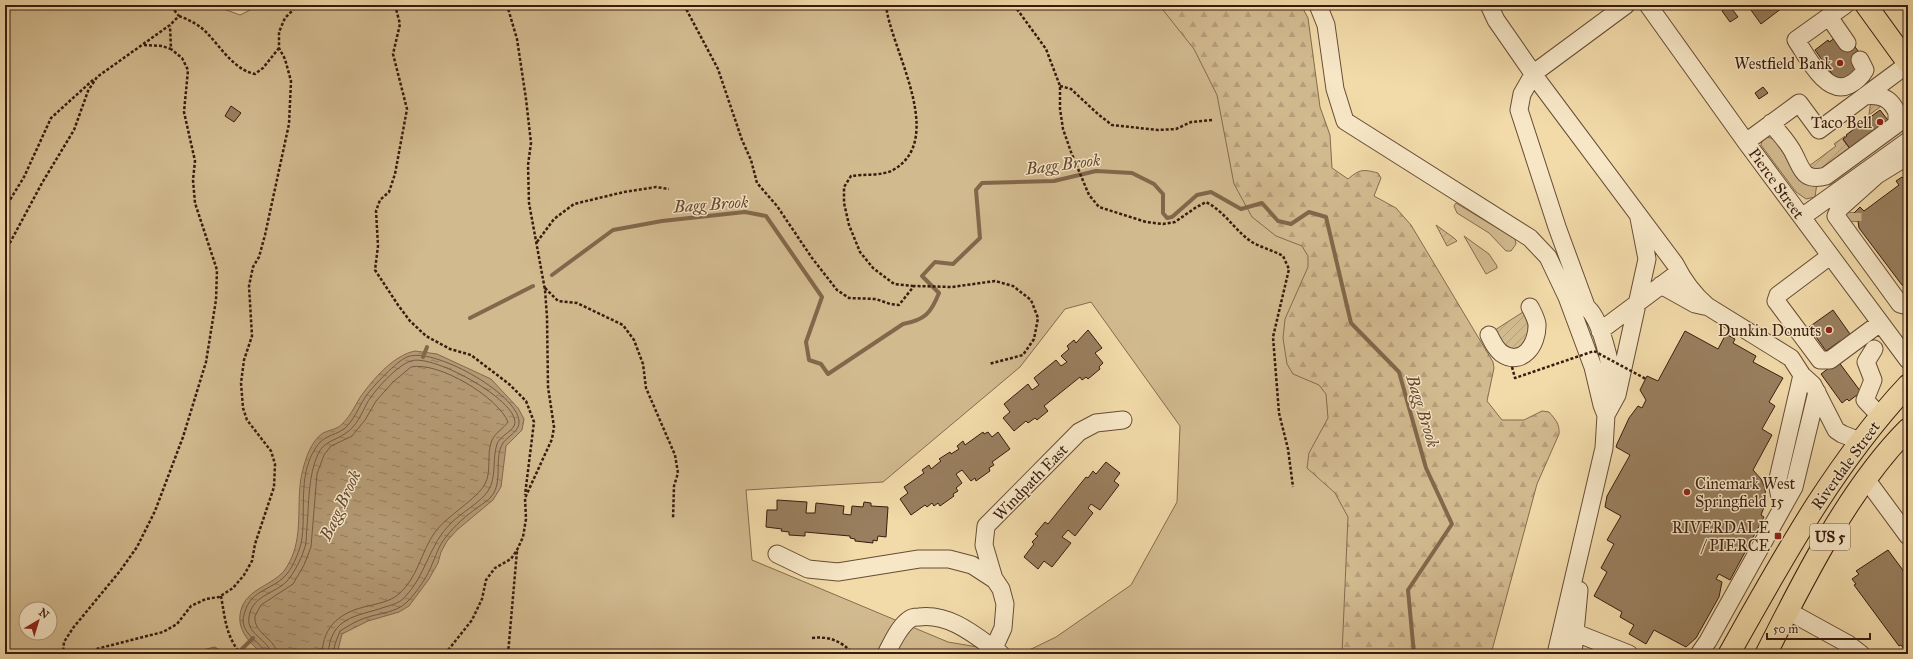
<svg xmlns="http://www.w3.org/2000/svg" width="1913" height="659" font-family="'IM FELL Great Primer',serif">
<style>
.grass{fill:#d2ba8f;stroke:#856b4e;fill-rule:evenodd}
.forest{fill:url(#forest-firs);stroke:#856b4e}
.garden{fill:url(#garden-furrows);stroke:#856b4e}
.water{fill:url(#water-ripples);stroke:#82674b}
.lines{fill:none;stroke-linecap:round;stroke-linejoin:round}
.shore{stroke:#765a41;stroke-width:1}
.stream{stroke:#82674b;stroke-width:4}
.building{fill:#997f5f;stroke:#381c0e}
.minor-tunnel{stroke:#cdb48a;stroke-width:17;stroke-dasharray:17 8;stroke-linecap:butt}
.minor-casing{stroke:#664c35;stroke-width:19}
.major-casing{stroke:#381c0e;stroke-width:23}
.path{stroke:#381c0e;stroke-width:2.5;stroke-dasharray:3 2;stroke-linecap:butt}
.minor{stroke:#f7e7c7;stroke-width:17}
.major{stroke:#f2daa9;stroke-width:21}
.path-bridge{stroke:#381c0e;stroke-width:2.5;stroke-dasharray:3 2;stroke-linecap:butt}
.poi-dot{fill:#8f2418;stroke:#f7e7c7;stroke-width:1.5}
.labels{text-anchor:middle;stroke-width:3;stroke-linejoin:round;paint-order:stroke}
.shield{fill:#f7e7c7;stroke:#715946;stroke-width:1}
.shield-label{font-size:15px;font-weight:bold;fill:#381c0e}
.poi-label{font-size:16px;fill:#381c0e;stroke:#f7e7c7;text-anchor:end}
.street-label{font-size:16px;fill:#381c0e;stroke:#f7e7c7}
.water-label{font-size:17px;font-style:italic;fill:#634832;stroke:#f7e7c7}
</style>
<defs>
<pattern id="forest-firs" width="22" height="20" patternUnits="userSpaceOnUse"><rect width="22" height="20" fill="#d2ba8f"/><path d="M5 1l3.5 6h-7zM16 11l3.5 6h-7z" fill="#b59f7a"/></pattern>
<pattern id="garden-furrows" width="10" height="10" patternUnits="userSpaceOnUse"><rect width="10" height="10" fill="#d2ba8f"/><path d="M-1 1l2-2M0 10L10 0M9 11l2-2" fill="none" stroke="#b59f7a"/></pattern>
<pattern id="water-ripples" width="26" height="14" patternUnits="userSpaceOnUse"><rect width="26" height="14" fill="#b39974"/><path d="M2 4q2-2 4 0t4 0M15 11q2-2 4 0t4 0" fill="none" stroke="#937c5e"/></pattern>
</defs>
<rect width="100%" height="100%" fill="#f2daa9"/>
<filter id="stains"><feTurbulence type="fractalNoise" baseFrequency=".005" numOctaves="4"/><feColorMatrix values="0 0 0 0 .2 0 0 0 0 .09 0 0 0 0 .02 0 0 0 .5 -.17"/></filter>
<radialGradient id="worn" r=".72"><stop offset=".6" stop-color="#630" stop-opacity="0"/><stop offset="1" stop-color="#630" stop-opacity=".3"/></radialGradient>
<path class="grass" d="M5,5H213L240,15L260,5H1202L1301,123L1370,654H1021L1056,637L1131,585L1177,502L1180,426L1091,302L1065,309L1020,367L883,482L746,490L752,560L948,642L1019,654H5ZM26,609H50V633H26Z
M1767,137L1774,139L1817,183L1815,197L1806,199L1796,192L1761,145L1762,141Z
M1456,203L1515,239L1516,244L1511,251H1506L1489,233L1457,213L1454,206Z
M1464,236L1489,254L1497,266V268L1486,274Z"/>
<path class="forest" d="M1159,5H1301L1308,18L1320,107L1330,135L1332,168L1348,179C1360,169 1363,169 1378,173L1381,178L1374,196L1396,208L1411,225L1493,362L1494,368L1487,401L1502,420H1524L1542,411L1549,412C1555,419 1560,424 1559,434L1537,484L1491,654H1342L1348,517L1335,493L1307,468L1309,453L1328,418L1326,394L1319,385L1293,374L1287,364L1283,338L1285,319L1308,267V256L1302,246L1276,236L1252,217L1234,184L1217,95L1194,49Z"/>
<path class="garden" d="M1871,100L1884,104L1869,115Z
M1845,136L1843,140L1850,149L1856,150L1815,172L1809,166L1836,146L1834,144Z
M1436,225L1454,238L1457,241L1447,246Z
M1523,312C1530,326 1531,333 1521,347L1512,349L1502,342L1495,330Z"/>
<path class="water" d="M415,351L437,354L491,379L518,408L524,419L522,430L506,446L501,487L493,500L457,530L447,541L441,552L438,563L429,579L409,606L399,612L368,621L342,634L337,654H263C251,644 238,632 240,615C243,591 266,588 281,574C285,571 289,563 291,559C304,531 295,498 303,469C306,457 312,440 323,433C329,430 338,429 342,424C352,415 356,402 364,392C376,376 395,355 415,351Z
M215,647L226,654H199L206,649Z"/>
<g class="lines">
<path class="shore" d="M265,654C263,643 245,637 243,622C243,616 245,611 247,606C255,590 272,589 284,577C292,570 298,554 301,544C307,514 297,477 315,449C323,435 332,437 344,429C354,421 359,406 366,396C373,386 397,361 407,357C432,346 517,393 519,421C520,431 509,435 503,443C493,459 504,481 491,497C488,501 482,504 478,507C466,516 455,525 446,537C439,545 437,553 433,562C428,576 417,592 407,602C396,613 379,613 365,618C356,621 348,626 340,631L335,644L333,654
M271,654C269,639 246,635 249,617C252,593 280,594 291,576C297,567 302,557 305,547C307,541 306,533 307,527C309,503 308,476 318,454C324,441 335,441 346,433C356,427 362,413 367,403C374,391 397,365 411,361C433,353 525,404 514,426C510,433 500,436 497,444C492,459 497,477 488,491C481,502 461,513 451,523C429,544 426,576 404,598C399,603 392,605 385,607C356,617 331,616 328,654
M277,654C276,638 253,634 255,616L261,605L293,584L304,565L311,547L317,474L324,455L331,446L352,436L365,420L376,401L393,382L411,367C438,361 498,397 508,422C504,428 496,432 492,440C486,454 492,471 485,484C477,499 448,515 435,532C421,552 418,577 399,594C391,601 377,604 368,606C341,612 323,625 322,654"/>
<path class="stream" d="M552,275L613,230L662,221L745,212L766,216L822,297L806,342L809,360L821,364L828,374L903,324C925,320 931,313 939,293L922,276L935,262L953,264L980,238L976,190L982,183L1054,181L1096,171L1132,173L1154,184L1163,194V213L1167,218L1172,217L1197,195L1211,192L1241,209L1262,203L1278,221L1291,224L1309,212L1326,217L1351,323L1399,372L1426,468L1452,524L1408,590L1414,654
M470,318L533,286
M423,357L427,347
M242,649L253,638"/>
</g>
<path class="building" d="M1729,5L1738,17L1730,22L1722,11Z
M1749,5H1786L1761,24L1748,6Z
M1835,38L1850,40L1861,55L1859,71L1840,85L1815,50L1828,40L1829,42Z
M1763,87L1768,93L1759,99L1755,93Z
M231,106L241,113L234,122L225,116Z
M1880,110L1891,124L1851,150L1843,139L1847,136L1846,135Z
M1902,177L1908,183V288L1902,285L1859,228L1858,221H1846V213H1854L1860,207L1864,211L1899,185L1896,181Z
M1833,310L1850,334L1841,342L1840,341L1826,351L1809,327Z
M1088,330L1102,348L1095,353L1103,363L1099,367L1100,369L1088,379L1086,377L1082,380L1080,377L1044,406L1048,411L1037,420L1035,418L1028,423L1026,421L1014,431L1003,418L1010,412L1004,404L1028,384L1032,390L1039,385L1034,378L1056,360L1061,366L1067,362L1061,356L1069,349L1067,346L1074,340L1076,343Z
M1685,331L1718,349L1726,334L1735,339L1733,343L1756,356L1753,362L1783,378L1769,402L1775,406L1762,429L1772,435L1753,470L1761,479L1765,488L1766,502L1761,515L1764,517L1730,580L1719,574L1716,579L1722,582L1719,597L1696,638L1686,647L1654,630L1646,644L1629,634L1634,625L1620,617L1622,612L1594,596L1607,572L1601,568L1614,544L1607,540L1621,516L1605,507L1607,496L1630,455L1616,447L1617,444L1629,418L1638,406L1642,408L1646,400L1640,390L1647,376L1658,381Z
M1838,361L1861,392L1849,401L1847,399L1842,403L1821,374Z
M983,432L984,434L988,432L992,437L998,432L1010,449L992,462L994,465L989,468L990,471L976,481L975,478L971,481L962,470L956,474L962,483L956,488L958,491L953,494L954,496L940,506L938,503L934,506L932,503L927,507L925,505L911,515L900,499L908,493L904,487L924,473L922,470L929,465L931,469L941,461L939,459L950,452L951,454L959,449L957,446L963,441L965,445Z
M1106,462L1120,473L1114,481L1119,485L1100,510L1091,504L1088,508L1093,513L1075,536L1068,530L1062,537L1071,543L1052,567L1044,561L1038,569L1024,557L1034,544L1032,542L1038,536L1035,534L1045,522L1048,524L1086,477L1088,478L1093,471L1096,474Z
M777,500L807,502L806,513H815L816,503L844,506L843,514L851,515L852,506L863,507L864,502L871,503V506L888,507L886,537L878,536L877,541L873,540V543L855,541V539L850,538V536L805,532V536L789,535V532L781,531L782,529L766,527L767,510H777Z
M1888,550L1908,577V654L1901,645L1899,646L1854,585L1856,584L1852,579L1859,574L1856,571Z"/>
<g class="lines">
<path class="minor-tunnel" d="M1853,221V213"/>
<defs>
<path id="minor" d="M1318,5L1326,25L1335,89L1345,121L1530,238L1548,257L1567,297L1593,367L1602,405L1606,415C1608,405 1611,395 1611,385C1613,368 1600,316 1586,307C1581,303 1573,300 1567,297
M1489,5L1496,20L1539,82L1675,264C1683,280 1693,294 1707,306L1791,358L1802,375L1813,385L1836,430L1842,434L1860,441
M1648,5L1746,142L1908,360
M1845,5L1796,40C1807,56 1826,96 1849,85C1857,81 1861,77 1865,70L1860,60
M1829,17L1847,43
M1771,123C1779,133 1789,143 1794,154C1802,169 1803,182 1826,176L1897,124V113C1891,98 1880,94 1865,96
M1746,142L1799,103L1819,130L1908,64
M1908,156L1877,175L1839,209L1836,216L1900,304L1908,306
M1802,217L1908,141
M1830,256L1778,295L1776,301L1820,360H1830L1880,323
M1661,285L1695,304L1704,306
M1586,306L1557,227L1519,110L1522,94L1534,73L1626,5
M1600,331L1679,272
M1489,335C1492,341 1495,348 1501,353C1522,368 1538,344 1537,324C1536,318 1533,313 1530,307
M1874,349L1866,362L1873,380L1865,400L1880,416
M1866,479L1908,536
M1782,507L1777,483L1802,375
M777,554L808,569L838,572L919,559H949L972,565L995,580L1001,589L1005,604L1003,628L994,648
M994,579L984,545L986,526L1079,432L1096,423L1123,420
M1788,611L1848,644L1861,654
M1566,629L1629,654
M886,654C892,643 899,626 910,619C912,617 916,617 919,617C951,613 977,637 1001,654
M1556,654L1604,448L1606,415L1617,395L1647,259L1639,218
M1573,654L1579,590
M1699,654L1708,641L1794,487L1817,392"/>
<path id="major" d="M1866,5L1908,63
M1729,654C1782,560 1833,465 1908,385
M1766,654C1803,580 1850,487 1908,429"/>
</defs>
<use href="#minor" class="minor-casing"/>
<use href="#major" class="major-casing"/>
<path class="path" d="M395,5L400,24L393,54L407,109L395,174L389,192L380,200L376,211L378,246L375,270L398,305L410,321L426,336L450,349L471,355L509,384L526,401L534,422L525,495
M684,5L718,69L742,140L751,160L757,183L777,206L812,258L837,290L849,298L876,299L890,304L899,305L914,286L952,287L995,281L1013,286L1031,300L1038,318L1034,339L1023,355L989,364
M886,5C890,48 948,139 893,170C883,176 863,174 851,176L844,187V203L849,225L860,252L873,268L894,284L913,286
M1014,5L1046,49L1060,86V109L1063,129L1071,152L1089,195L1099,207L1146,222L1163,224L1175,222L1195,208L1206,202C1225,212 1233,228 1249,240C1258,247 1273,250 1283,256L1289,269L1273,337L1279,413L1288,449L1293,487
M179,16C189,20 198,24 206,32C220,46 234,70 255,74L263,68L279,48
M144,45L162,46L171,49L170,26
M1060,86L1071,89L1099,115L1112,125L1158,130L1176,129L1191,122L1212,120
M5,208L24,177L51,118L94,79
M537,242L554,219L574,204L624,192L656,187L669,189
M5,252L42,183L74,130L88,91L97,77L170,25L179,16L170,5
M545,288L558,301L577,303L623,325L634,340L643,364L646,388L675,455L678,473L674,486L673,519
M221,596C225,618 226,637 241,654
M812,638C831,636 840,641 854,654
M66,654L63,652L64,642L73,628L120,571L137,547L155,511L183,437L206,362L216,300L217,270L195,203L193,180L195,161L184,112L188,70L182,58L171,49
M88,654L96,649L163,632L177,624L191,606L206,599L219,597L233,588L244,575L252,561L255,544L274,487L275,464L271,451L247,420L243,408L241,383L244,360L252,336L249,286L253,267L259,257L265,235L289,124L291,81L285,59L279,48V32L285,18L298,5
M445,654L472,620L482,599L486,580L495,568L511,559L517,550L523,537L526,519L525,498L552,439L554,427L548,387L547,317L545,290L529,203L528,165L531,143L526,99L517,39L507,5
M508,654L517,551"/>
<use href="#minor" class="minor"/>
<use href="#major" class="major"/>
<path class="path-bridge" d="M1512,367L1515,378L1594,351L1646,379"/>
</g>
<g class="poi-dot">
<circle cx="1840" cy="63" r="4"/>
<circle cx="1880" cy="122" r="4"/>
<circle cx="1829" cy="330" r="4"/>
<circle cx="1687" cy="492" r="4"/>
<rect x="1774" y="532" width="8" height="8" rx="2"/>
</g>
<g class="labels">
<rect class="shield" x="1810" y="524" width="40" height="26" rx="3"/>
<g class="shield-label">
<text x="1830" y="542">US 5</text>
</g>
<g class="poi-label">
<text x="1832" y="69">Westfield Bank</text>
<text x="1872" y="128">Taco Bell</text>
<text x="1821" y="336">Dunkin Donuts</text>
<text x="1695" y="489" text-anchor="start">Cinemark West<tspan x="1695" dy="18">Springfield 15</tspan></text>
<text x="1770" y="533">RIVERDALE<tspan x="1770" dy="18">/ PIERCE</tspan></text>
</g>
<g class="street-label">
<text transform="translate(1777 183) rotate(54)" y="6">Pierce Street</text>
<text transform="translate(1845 465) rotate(-54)" y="6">Riverdale Street</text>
<text transform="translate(1030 482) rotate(-46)" y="6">Windpath East</text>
</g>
<g class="water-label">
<text transform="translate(1063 164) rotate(-7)" y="6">Bagg Brook</text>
<text transform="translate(711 204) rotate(-4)" y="6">Bagg Brook</text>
<text transform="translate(1423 411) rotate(73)" y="6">Bagg Brook</text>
<text transform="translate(340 505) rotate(-65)" y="6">Bagg Brook</text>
</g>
</g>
<rect width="1913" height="659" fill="none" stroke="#f2daa9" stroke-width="20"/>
<rect x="6" y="6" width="1901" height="647" fill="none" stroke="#381c0e" stroke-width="2"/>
<rect x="10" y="10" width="1893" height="639" fill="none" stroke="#381c0e"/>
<g transform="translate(38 621) rotate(38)"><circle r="19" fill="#f7e7c7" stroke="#ab967d"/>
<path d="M0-3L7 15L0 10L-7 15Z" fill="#8f2418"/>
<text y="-6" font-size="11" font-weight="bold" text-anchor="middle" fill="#381c0e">N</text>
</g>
<path d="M1767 633v6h103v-6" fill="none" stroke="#381c0e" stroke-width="2"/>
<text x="1773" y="633" font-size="12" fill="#381c0e" stroke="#f7e7c7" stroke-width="3" paint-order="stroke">50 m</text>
<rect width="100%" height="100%" filter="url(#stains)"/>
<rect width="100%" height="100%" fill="url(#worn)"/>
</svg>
